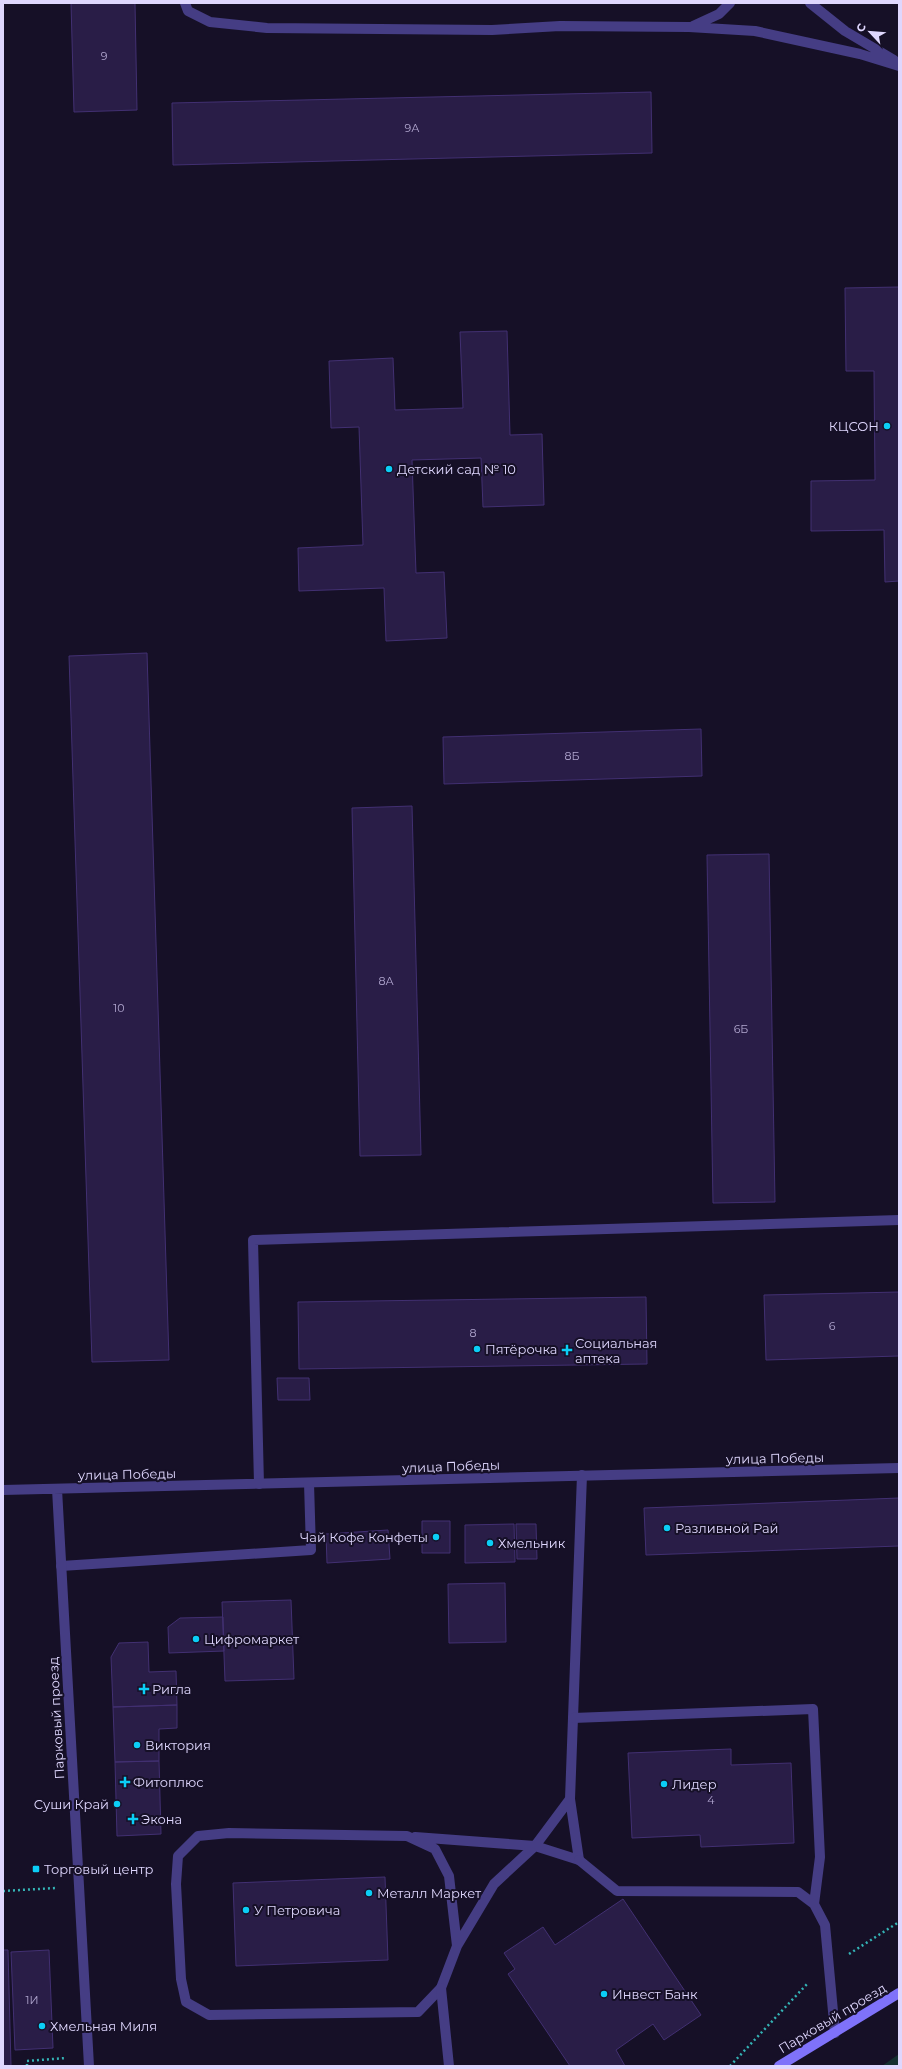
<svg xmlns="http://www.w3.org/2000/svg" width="902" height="2069" font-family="Montserrat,sans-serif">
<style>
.green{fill:#142f30}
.building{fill:#291d47;stroke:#423072}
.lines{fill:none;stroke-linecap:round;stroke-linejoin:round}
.path{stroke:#34b3b5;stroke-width:2.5;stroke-dasharray:2 3;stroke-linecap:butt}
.lane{stroke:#453d84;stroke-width:10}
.street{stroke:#453d84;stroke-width:10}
.secondary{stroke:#7f72fa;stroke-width:10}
.poi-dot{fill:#0bcef6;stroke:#161027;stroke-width:1.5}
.labels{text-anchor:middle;stroke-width:4;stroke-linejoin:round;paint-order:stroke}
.number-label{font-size:11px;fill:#b2a8d0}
.poi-label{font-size:13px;fill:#dfd7fe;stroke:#161027;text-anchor:start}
.street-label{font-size:13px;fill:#dfd7fe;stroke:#161027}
</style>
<rect width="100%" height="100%" fill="#161027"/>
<path class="green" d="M899,2054V2066H882Z"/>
<path class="building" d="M71,3H135L137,110L74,112Z
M651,92L652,153L173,165L172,103Z
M899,287V581L885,582L884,530L811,531V481L875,480L874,371H846L845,288Z
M507,331L510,435L542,434L544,505L483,507L481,458L412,460L416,573L444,572L447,638L386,641L384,588L299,591L298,548L363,545L359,427L331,428L329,361L393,358L395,410L463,408L460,332Z
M147,653L169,1360L92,1362L69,656Z
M701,729L702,776L444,784L443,737Z
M412,806L421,1155L360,1156L352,808Z
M769,854L775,1202L713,1203L707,855Z
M899,1292V1356L766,1360L764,1295Z
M646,1297L647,1364L299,1369L298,1302Z
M277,1378H309L310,1400H278Z
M899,1498V1546L646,1555L644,1508Z
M422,1521H450V1553H422Z
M514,1524L515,1562L465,1563V1525Z
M516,1524H536L537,1559H517Z
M388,1530L390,1559L327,1563L326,1534Z
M505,1583L506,1642L449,1643L448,1584Z
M291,1600L294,1679L225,1681L222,1602Z
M223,1617L224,1651L169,1653L168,1627L180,1618Z
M148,1642L149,1672L176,1671L177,1705L113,1707L111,1657L119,1643Z
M177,1705V1728L159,1729V1761L115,1762L113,1707Z
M731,1749V1765L791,1763L794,1843L701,1847L700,1835L632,1838L628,1753Z
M159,1761L161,1834L117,1836L115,1762Z
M385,1877L388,1960L236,1966L233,1883Z
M623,1899L701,2015L664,2040L653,2024L616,2050L625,2066H570L508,1974L515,1969L504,1953L543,1927L555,1945Z
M3,1950H8L11,2066H3Z
M49,1950L53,2048L15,2050L11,1952Z"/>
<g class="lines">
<path class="path" d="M3,1891L56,1888
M849,1954L899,1922
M27,2066V2061L66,2058
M730,2066L808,1983"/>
<path class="lane" d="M185,3L188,11L210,22L267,28L492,30L560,26L689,27L755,31L860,54L899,66
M810,3L845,31L894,60
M693,26L719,14L730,3
M259,1484L253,1240L899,1220
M61,1566L311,1550L309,1483
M229,1833L407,1836L435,1849L449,1876L457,1946L441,1988L418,2012L209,2015L186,2002L181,1979L176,1884L178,1856L198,1836Z
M415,1837L535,1846L579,1860L570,1799L582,1475
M457,1946L494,1884L535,1846L570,1799"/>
<path class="street" d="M57,1489L89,2066
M3,1490L899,1468
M573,1718L813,1709L820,1857L814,1904
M579,1860L617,1891L798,1892L814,1904L825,1925L835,2033
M441,1988L449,2066"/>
<path class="secondary" d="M779,2066L899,1993"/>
</g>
<g class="poi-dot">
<circle cx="887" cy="426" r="4"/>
<circle cx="389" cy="469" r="4"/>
<circle cx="477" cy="1349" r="4"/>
<path d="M565 1344h4v4h4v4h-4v4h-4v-4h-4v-4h4z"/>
<circle cx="667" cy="1528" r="4"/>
<circle cx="436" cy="1537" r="4"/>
<circle cx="490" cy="1543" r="4"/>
<circle cx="196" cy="1639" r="4"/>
<path d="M142 1683h4v4h4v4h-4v4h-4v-4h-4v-4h4z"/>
<circle cx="137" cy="1745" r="4"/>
<path d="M123 1776h4v4h4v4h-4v4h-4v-4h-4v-4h4z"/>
<circle cx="664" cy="1784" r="4"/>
<circle cx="117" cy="1804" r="4"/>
<path d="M131 1813h4v4h4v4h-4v4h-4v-4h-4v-4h4z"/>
<rect x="32" y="1865" width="8" height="8" rx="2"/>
<circle cx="369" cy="1893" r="4"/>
<circle cx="246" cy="1910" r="4"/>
<circle cx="604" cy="1994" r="4"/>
<circle cx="42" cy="2026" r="4"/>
</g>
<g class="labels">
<g class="number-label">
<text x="104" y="60">9</text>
<text x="412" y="132">9А</text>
<text x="572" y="760">8Б</text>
<text x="386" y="985">8А</text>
<text x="119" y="1012">10</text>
<text x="741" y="1033">6Б</text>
<text x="832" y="1330">6</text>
<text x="473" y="1337">8</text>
<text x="711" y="1804">4</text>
<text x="32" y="2004">1И</text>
</g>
<g class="poi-label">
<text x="879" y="431" text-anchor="end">КЦСОН</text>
<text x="397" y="474">Детский сад № 10</text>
<text x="575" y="1348">Социальная<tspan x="575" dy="15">аптека</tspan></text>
<text x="485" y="1354">Пятёрочка</text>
<text x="675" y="1533">Разливной Рай</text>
<text x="428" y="1542" text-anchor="end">Чай Кофе Конфеты</text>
<text x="498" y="1548">Хмельник</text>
<text x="204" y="1644">Цифромаркет</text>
<text x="152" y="1694">Ригла</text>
<text x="145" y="1750">Виктория</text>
<text x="133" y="1787">Фитоплюс</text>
<text x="672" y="1789">Лидер</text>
<text x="109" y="1809" text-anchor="end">Суши Край</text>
<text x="141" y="1824">Экона</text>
<text x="44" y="1874">Торговый центр</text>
<text x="377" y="1898">Металл Маркет</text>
<text x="254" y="1915">У Петровича</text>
<text x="612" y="1999">Инвест Банк</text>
<text x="50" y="2031">Хмельная Миля</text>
</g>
<g class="street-label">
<text transform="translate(775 1458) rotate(-1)" y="5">улица Победы</text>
<text transform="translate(451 1466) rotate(-2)" y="5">улица Победы</text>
<text transform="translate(127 1474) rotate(-1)" y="5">улица Победы</text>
<text transform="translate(56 1718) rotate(-93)" y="5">Парковый проезд</text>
<text transform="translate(832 2018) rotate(-31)" y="5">Парковый проезд</text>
</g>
</g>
<rect width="902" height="2069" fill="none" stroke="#dfd7fe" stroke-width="8"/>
<g transform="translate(870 32) rotate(296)" stroke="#161027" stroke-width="3" paint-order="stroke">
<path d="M0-3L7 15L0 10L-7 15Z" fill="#dfd7fe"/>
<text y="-6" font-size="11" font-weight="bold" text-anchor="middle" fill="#dfd7fe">С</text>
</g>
</svg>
